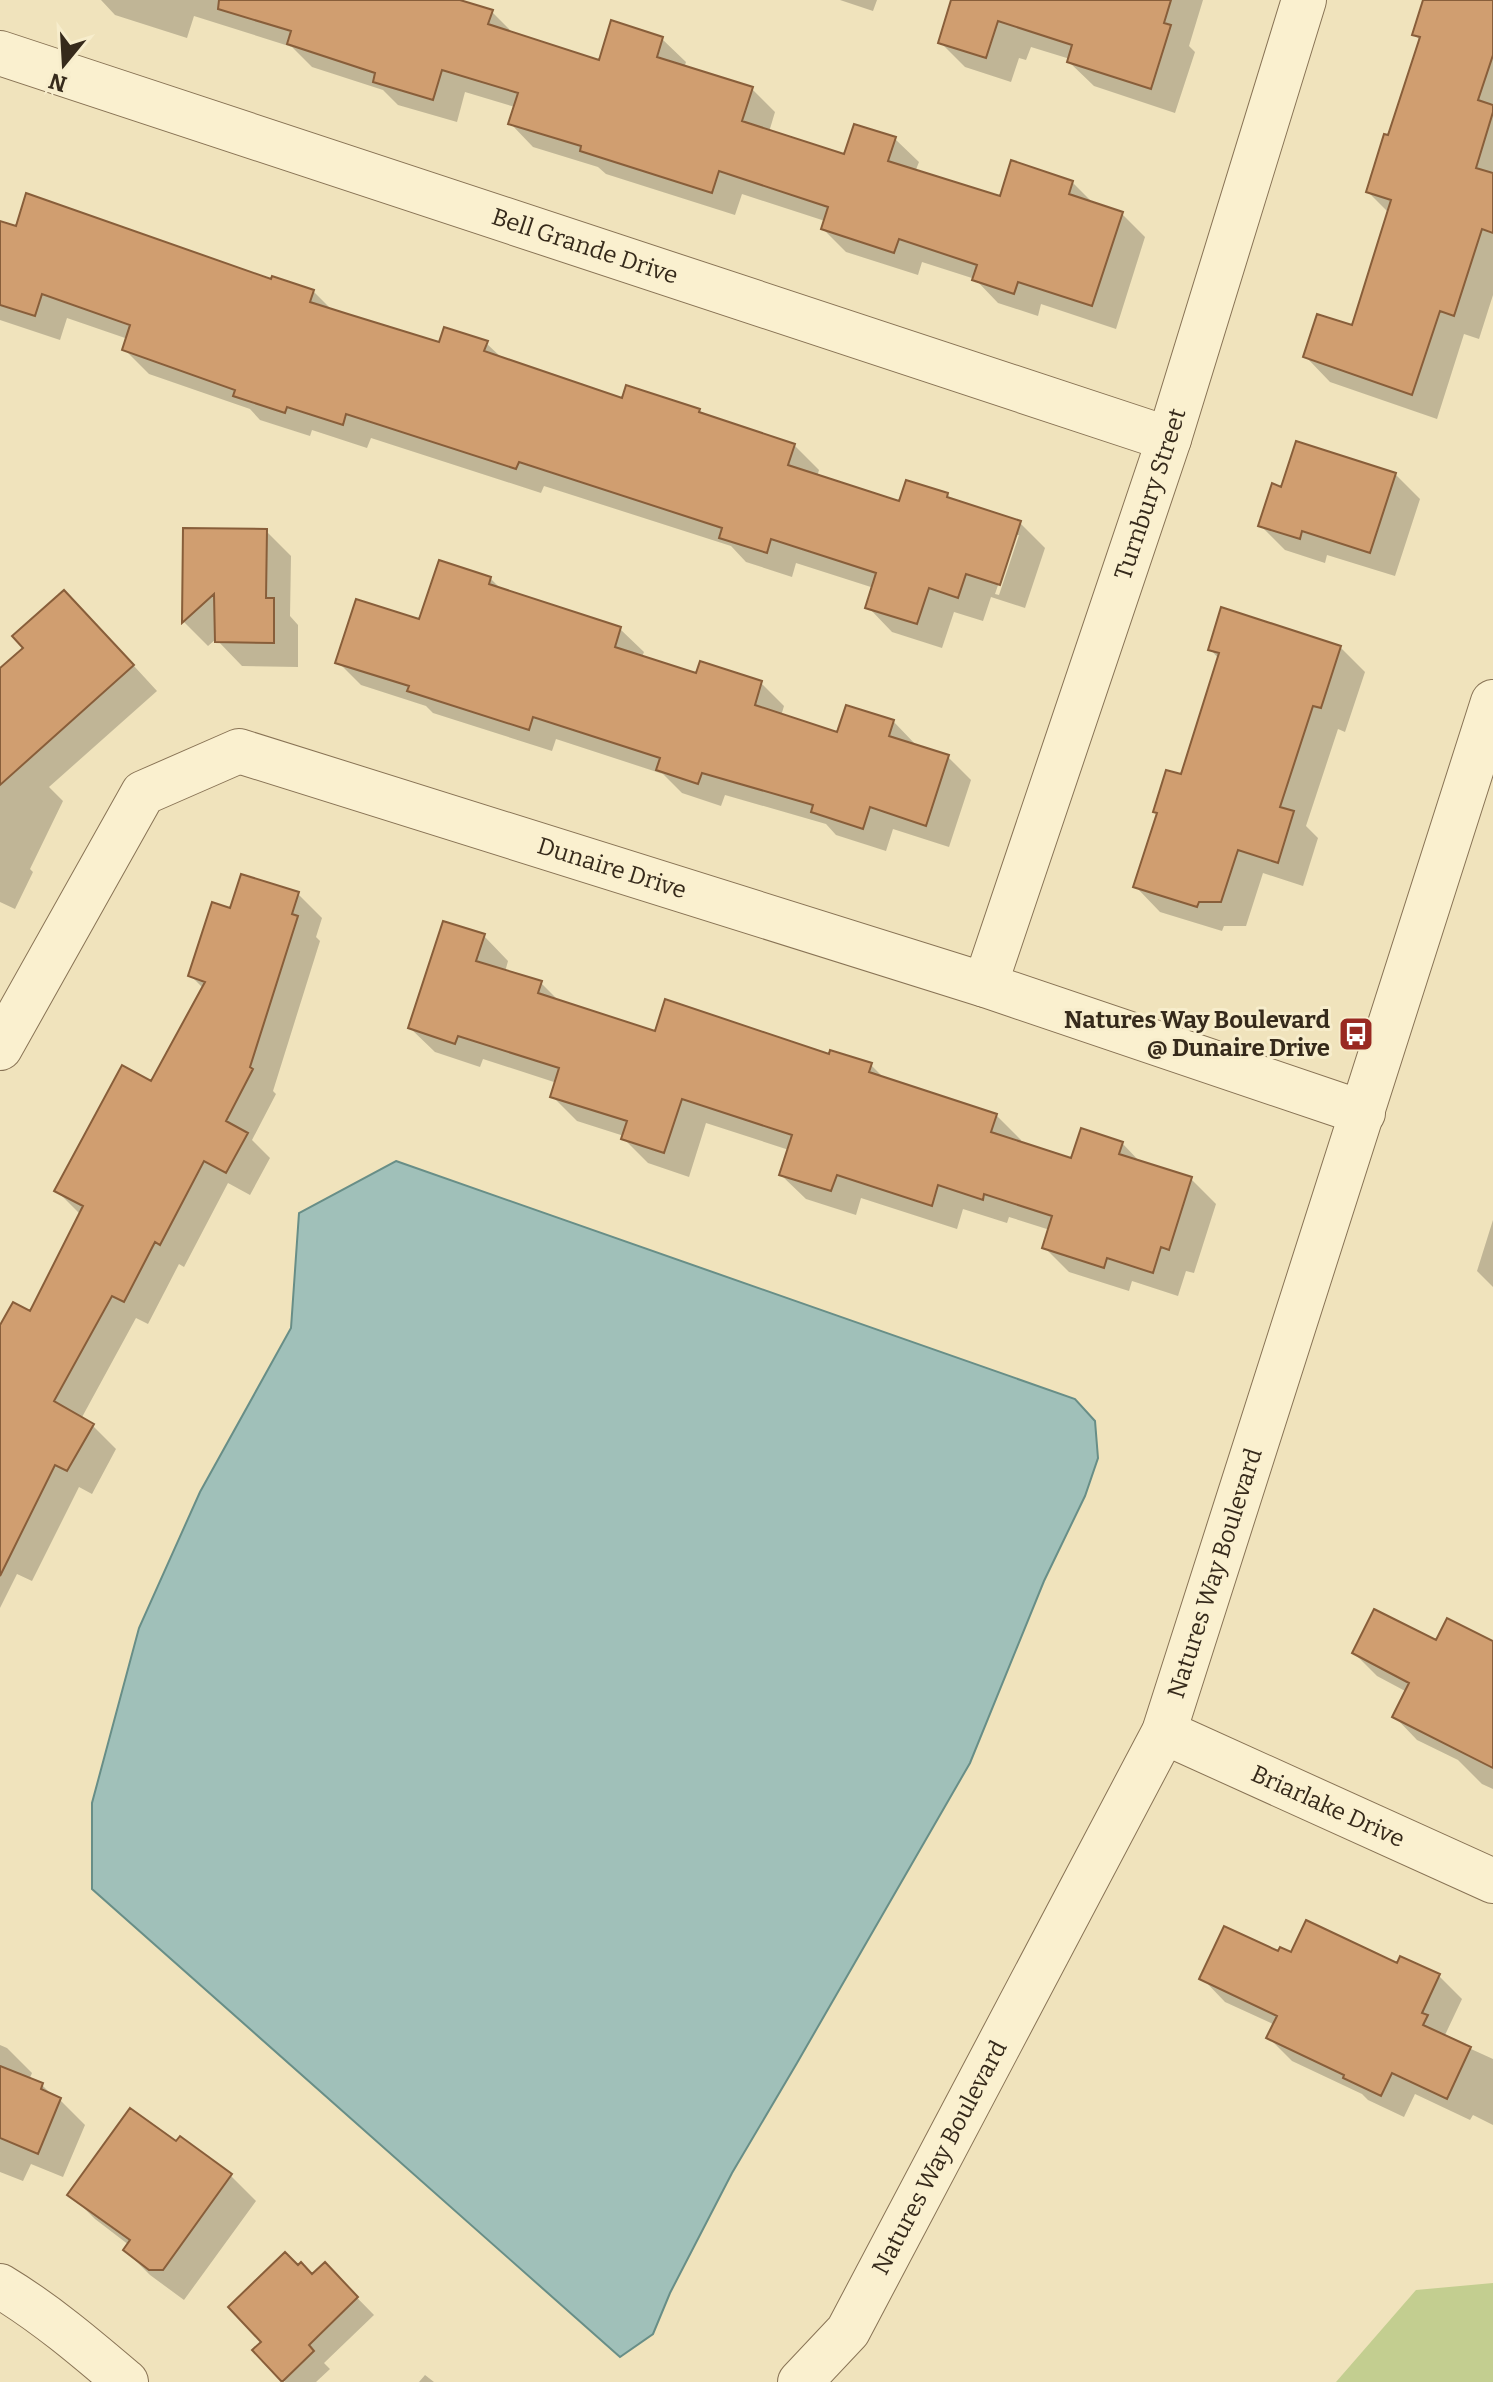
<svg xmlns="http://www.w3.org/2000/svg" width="1493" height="2382" font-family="Bitter,serif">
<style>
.green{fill:#c3ce90}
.water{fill:#a0c0b9;stroke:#688e87;stroke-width:2}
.shadow{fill:#0003;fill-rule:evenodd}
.building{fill:#d09e70;stroke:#885e3a;stroke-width:2}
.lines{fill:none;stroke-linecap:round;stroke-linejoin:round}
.minor-casing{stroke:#887355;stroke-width:46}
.minor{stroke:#faf0cf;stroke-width:44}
.labels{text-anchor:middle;stroke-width:6;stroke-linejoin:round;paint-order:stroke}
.street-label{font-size:24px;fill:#362a1b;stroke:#f7edcc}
.poi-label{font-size:24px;font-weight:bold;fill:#362a1b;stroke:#f7edcc;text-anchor:end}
</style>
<rect width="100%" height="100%" fill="#f0e3bc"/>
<path class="green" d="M1493,2283V2382H1336L1416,2290Z"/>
<path class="water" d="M396,1161L1075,1399L1095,1421L1098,1458L1085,1496L1044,1581L970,1763L797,2063L732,2173L670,2293L653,2334L620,2357L92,1889V1803L139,1628L200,1492L291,1328L299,1213Z"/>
<path class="shadow" d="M101,0H453L491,11L515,35L600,63L662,39L686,62L684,68L752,89L775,112L769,132L846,157L895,139L919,162L915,172L1001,199L1072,182L1095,205L1122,214L1145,237L1116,329L1041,304L1038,316L998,303L975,279L922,262L918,275L846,252L823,229L825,221L742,194L735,215L606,174L598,167L533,147L510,123L515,107L465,92L457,122L398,105L383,90L312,67L292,47L194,16L187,38L115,15Z
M840,0H877L873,11Z
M954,0H1203L1189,46L1195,52L1175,113L1094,86L1069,62L1070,59L1031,47L1026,60L1019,58L1011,82L965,67L940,42Z
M1425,0H1493V295L1479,339L1464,334L1437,419L1330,382L1306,357L1353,327L1389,213L1368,192L1390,138L1421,41L1414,34Z
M0,223L313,291L333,311L440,344L486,343L503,359L623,401L699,410L705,416L794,445L819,470L817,477L901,504L947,495L953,501L1020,523L1045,548L1025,608L991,597L983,621L954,612L942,648L892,632L868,607L874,588L796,563L792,577L746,562L731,546L544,486L541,493L371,438L367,448L312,430L310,436L260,420L250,409L149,374L125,350L128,339L67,318L60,340L0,320ZM1015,535H1019L999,595L995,594Z
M1395,474L1420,499L1395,576L1327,555L1325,563L1285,550L1260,525L1283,489Z
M185,530L266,531L291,556L290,616L298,625V667L242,666L216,639L208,646L184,622Z
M490,578L502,590L620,629L644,652L642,657L698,676L761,683L784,706L781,716L838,734L893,721L916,745L948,757L971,780L949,847L893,829L886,851L836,835L826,824L725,795L721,806L682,793L663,774L556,739L552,751L433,713L426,706L361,685L338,662L421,622Z
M89,617L157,691L49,787L63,801L30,869L33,872L15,909L0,902V680Z
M1340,647L1365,672L1345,732L1338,729L1306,826L1318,838L1303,886L1263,873L1246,926H1224L1222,931L1160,912L1136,887L1159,815L1155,811L1183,777L1219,659L1210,649Z
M298,894L322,918L316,937L320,941L273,1091L276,1094L252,1140L270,1158L250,1195L228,1183L184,1267L179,1264L148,1324L136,1318L81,1419L92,1425L116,1449L92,1494L79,1487L32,1581L17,1574L0,1608V1329L31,1314L81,1215L56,1190L152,1084L204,989L191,976L231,910Z
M484,936L508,961L505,972L541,983L561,1003L656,1034L830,1057L871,1065L885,1079L996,1115L1021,1140L1020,1143L1072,1160L1122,1143L1142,1164L1191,1179L1216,1204L1194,1273L1186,1271L1178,1296L1132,1281L1129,1291L1069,1272L1044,1247L1050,1230L1009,1217L1007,1223L963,1209L957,1229L861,1198L856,1215L806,1199L781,1175L789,1150L706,1123L689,1177L648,1163L623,1138L624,1136L577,1121L552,1096L557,1083L483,1059L480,1067L435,1052L410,1028Z
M1493,1220V1287L1477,1271Z
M1437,1643L1493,1648V1789L1482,1784L1458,1760L1417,1740L1395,1717L1407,1692L1377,1676L1354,1653Z
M1279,1954L1398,1965L1439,1976L1462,1999L1445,2035L1449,2039L1493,2059V2125L1473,2115L1470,2120L1415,2094L1404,2117L1368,2100L1362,2094L1292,2061L1269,2038L1275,2025L1225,2002L1202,1978Z
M0,2045L7,2048L32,2073L29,2080L42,2085L54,2097L60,2100L85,2125L63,2177L31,2164L23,2181L0,2172Z
M180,2139L231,2176L256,2201L184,2300L150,2275L125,2250L129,2245L95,2219L70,2194L176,2144Z
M325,2265L374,2315L324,2363L330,2369L316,2382H285L255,2350L264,2342L298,2268L313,2276Z
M425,2375L434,2382H419Z"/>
<path class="building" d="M219,0H460L493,10L488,24L599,60L611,20L663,37L657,57L753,87L742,121L844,154L854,124L896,137L888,161L1000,196L1011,160L1073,181L1069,194L1123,212L1092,306L1018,282L1014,294L972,280L977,265L899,239L894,253L821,229L828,207L719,171L712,193L580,151L581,146L508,124L518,93L442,70L433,100L373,82L375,73L287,44L291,31L218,9Z
M951,0H1171L1164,23L1171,25L1151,89L1067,62L1072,45L998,21L986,58L938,43Z
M1423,0H1493V55L1478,100L1493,105V112L1476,168L1493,173V233L1482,229L1454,316L1440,311L1412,395L1303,357L1317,314L1352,325L1391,200L1366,192L1384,134L1388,135L1420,37L1412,35Z
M26,193L271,279L272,276L314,290L310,302L348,314L439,342L444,327L488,341L484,351L622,398L626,385L700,409L699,412L795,444L788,465L899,501L906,480L948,493L947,497L1021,521L1000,585L966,574L958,598L929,588L917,624L865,608L876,573L771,539L767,553L719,538L722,528L519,462L516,469L346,414L343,425L287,407L285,413L233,396L235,390L122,350L130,325L42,294L35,316L0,305V221L16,226Z
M1296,441L1396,473L1370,553L1302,531L1300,539L1258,526L1272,483L1281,487Z
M183,528L267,529L266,598H274V643L215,642L214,594L182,623Z
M439,560L491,577L489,584L621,627L615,647L696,673L700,661L762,681L755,705L837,732L846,705L894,720L889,736L949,755L926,826L870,807L863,829L811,812L813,805L702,773L698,784L656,770L660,758L533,717L529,730L407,691L409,686L335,663L356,599L419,619Z
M64,590L134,665L0,785V668L23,648L12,636Z
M1221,607L1341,646L1321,708L1313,706L1280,807L1294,811L1278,863L1238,850L1221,902H1199L1197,907L1133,887L1157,813L1153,812L1166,770L1181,774L1219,653L1208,650Z
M241,874L299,892L292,914L298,916L250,1067L253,1069L226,1121L248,1133L226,1173L204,1161L160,1245L155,1242L124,1302L112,1296L54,1401L94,1424L67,1471L55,1465L0,1576V1325L13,1302L30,1311L83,1206L54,1191L122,1065L151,1081L205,982L188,976L212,902L230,908Z
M443,921L485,934L476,961L542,981L538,993L655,1031L665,999L829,1054L830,1050L872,1063L869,1072L997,1114L991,1132L1071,1158L1081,1128L1123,1142L1119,1154L1192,1177L1169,1250L1161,1247L1153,1273L1107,1258L1104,1268L1042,1248L1052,1216L984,1194L983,1200L938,1185L932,1206L837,1175L831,1191L779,1175L792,1135L682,1099L664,1153L621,1139L627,1121L550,1097L559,1068L458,1036L455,1044L408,1028Z
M1374,1609L1436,1640L1447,1618L1493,1641V1768L1392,1717L1409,1683L1352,1653Z
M1306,1920L1397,1963L1400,1956L1440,1974L1422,2013L1428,2015L1423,2025L1471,2047L1447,2099L1392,2073L1381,2096L1343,2078L1344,2075L1266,2038L1277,2016L1199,1979L1224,1926L1278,1951L1280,1947L1291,1952Z
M0,2066L43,2083L41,2089L61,2098L38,2154L0,2138Z
M130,2108L176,2141L180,2136L232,2174L163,2270H149L123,2250L130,2240L67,2195Z
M285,2252L298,2265L301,2262L312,2274L325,2262L358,2297L309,2345L314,2351L282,2382L252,2350L261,2342L228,2307Z"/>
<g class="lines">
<defs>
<g id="minor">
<path id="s1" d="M0,53L1169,439"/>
<path id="s2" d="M985,985L1169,439L1304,0"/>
<path id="s3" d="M0,1048L143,793L239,751L985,985L1363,1113"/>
<path id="s4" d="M1164,1732L1493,1881"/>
<path d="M0,2286C45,2313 86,2348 126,2382"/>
<path id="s5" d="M800,2382L848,2331L1164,1732L1493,702"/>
</g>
</defs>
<use href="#minor" class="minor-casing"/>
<use href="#minor" class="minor"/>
</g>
<defs>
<symbol id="bus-square" viewBox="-11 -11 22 22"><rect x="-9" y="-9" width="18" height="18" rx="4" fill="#992922" stroke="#f7edcc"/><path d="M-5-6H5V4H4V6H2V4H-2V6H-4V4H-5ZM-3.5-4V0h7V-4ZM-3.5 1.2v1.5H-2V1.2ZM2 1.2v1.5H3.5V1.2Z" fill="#fff"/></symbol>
</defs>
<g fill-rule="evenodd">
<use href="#bus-square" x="1336" y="1014" width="40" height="40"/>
</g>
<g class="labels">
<g class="street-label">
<text dy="8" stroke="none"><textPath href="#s1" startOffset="616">Bell Grande Drive</textPath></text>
<text dy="8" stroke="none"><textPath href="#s2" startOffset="518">Turnbury Street</textPath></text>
<text dy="8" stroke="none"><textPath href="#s3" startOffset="788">Dunaire Drive</textPath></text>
<text dy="8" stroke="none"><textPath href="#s5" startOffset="914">Natures Way Boulevard</textPath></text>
<text dy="8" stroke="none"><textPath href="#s4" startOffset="180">Briarlake Drive</textPath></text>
<text dy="8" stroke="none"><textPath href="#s5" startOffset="266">Natures Way Boulevard</textPath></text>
</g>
<g class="poi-label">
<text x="1330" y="1028">Natures Way Boulevard<tspan x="1330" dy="28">@ Dunaire Drive</tspan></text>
</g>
</g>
<g transform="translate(64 64) rotate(198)" stroke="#f7edcc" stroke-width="6" paint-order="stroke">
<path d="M0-6L14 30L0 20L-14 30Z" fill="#362a1b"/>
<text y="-12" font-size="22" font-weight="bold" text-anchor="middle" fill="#362a1b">N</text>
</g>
</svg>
